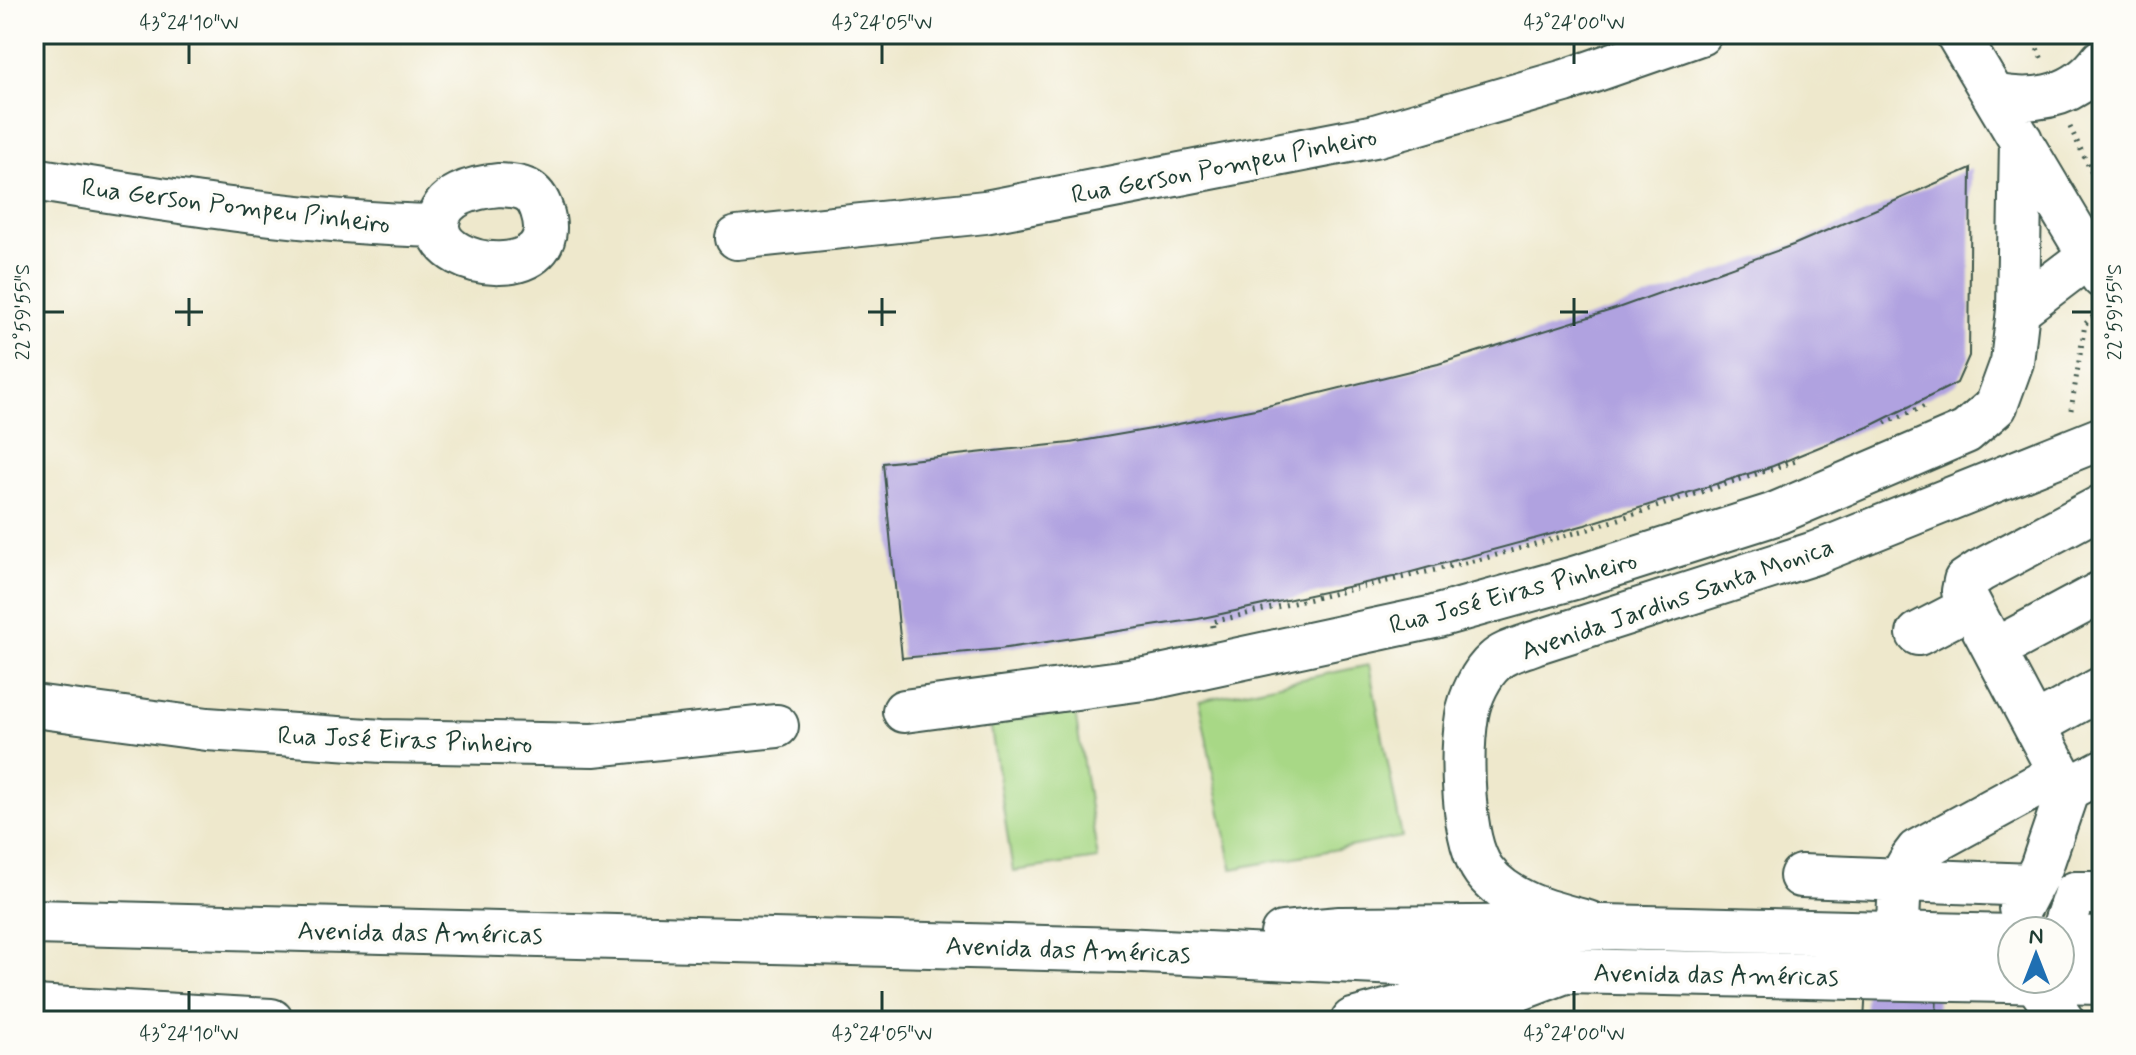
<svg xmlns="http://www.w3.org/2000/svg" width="2136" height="1055" font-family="Mynerve,sans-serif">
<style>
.green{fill:#a8d886;stroke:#648a5d;stroke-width:2}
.building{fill:#b0a2e0}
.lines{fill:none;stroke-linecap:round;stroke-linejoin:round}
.minor-casing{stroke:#3e574b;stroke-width:46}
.major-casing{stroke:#3e574b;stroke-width:48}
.highway-casing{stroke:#3e574b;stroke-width:48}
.path{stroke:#3e574b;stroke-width:5;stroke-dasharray:2 6;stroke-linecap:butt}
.minor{stroke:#fff;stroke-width:42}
.major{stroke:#fff;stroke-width:44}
.highway{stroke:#fff;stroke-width:44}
.ticks{fill:none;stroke:#1f3d34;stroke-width:3}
.labels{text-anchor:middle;stroke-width:7;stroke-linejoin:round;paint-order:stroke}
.street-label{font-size:26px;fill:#1f3d34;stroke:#fdfcf7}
.neatline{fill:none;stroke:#1f3d34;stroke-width:3}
.ticks-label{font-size:20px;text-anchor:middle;fill:#1f3d34}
</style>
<rect width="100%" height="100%" fill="#fdfcf7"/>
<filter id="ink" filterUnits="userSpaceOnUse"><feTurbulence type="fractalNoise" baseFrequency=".0125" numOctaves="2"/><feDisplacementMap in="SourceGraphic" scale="16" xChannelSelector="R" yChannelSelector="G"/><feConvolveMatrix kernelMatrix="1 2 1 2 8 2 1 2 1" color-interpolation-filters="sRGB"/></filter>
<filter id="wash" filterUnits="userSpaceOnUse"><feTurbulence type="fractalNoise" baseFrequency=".006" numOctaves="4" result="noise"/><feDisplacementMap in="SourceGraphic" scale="32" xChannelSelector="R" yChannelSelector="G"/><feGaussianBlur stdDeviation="1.8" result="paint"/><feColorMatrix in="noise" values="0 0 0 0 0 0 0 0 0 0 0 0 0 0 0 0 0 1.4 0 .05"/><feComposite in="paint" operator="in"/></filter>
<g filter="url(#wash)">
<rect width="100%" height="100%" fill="#eee8cc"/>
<path class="green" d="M1369,665L1402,837L1232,869L1199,701Z
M1075,712L1098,859L1013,871L990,722Z"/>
<g id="blocks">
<path class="building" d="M1971,168L1969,356L1957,383L1868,427L1773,466L1585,525L1393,577L1198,619L1000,649L902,658L883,463L1070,443L1163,427L1255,409L1438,364L1615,309L1793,245Z
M1866,988L1937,991L1936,1021H1864Z"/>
</g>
</g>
<g filter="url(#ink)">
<use href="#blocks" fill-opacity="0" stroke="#3e574b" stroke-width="2"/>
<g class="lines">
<defs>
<path id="minor" d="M1957,34L2102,277
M1997,96C2038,103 2076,96 2102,60
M34,179C168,201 302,223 438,226
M499,185C521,186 535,188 542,211C566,283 439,273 438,226C437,195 476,187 499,185Z
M737,238L985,212L1375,136L1565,81L1700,34
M2018,310L2089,256
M1918,634L1970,607
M1996,649L2102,592
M34,706L207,729L382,741L593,745L777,726
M904,711L1151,678L1434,617L1574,578L1772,515L1966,432L1996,406L2012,362L2018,310L2021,140
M2035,725L2102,688
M2068,789L1963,591L1965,581L1980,571L2102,506
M1801,876L2032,885
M2020,908L2041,868L2068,789L2102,771
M1588,922C1552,913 1508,903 1484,871C1461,840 1461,753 1467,715C1470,697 1481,673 1495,661C1504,652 1522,648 1534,643L1815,553L2102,438
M1898,934C1899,904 1896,875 1917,851L2060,773
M2060,938L2075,893H2102
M2034,980L2063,1021"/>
<path id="major" d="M34,922L1122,950L1565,971L2102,982
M1283,934L1340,929L1605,927L2012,937
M2060,938L2102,939"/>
<path id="highway" d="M34,1008L271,1021
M1353,1021L1416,1004L1504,994L1565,971"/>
</defs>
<use href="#minor" class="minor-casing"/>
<use href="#major" class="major-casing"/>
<use href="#highway" class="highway-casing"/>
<path class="path" d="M2031,34L2043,62
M2070,127L2102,194
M2071,410L2085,324L2096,314
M1885,423L1927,405
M1213,627L1212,622L1482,559L1589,529L1799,460"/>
<use href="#minor" class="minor"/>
<use href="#major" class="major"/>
<use href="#highway" class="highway"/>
</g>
</g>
<path class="ticks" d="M189,44V64M882,44V64M1574,44V64M189,298V326M882,298V326M1574,298V326M44,312H64M175,312H203M868,312H896M1560,312H1588M2072,312H2092M189,991V1011M882,991V1011M1574,991V1011"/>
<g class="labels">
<g class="street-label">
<text transform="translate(1224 165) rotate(-11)" y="9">Rua Gerson Pompeu Pinheiro</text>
<text transform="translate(236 205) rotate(7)" y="9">Rua Gerson Pompeu Pinheiro</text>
<text transform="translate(1513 592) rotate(-15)" y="9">Rua José Eiras Pinheiro</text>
<text transform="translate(1677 598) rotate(-19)" y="9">Avenida Jardins Santa Monica</text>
<text transform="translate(405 739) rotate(2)" y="9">Rua José Eiras Pinheiro</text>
<text transform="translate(420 932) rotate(1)" y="9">Avenida das Américas</text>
<text transform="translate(1068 949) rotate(2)" y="9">Avenida das Américas</text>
<text transform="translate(1716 974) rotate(1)" y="9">Avenida das Américas</text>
</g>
</g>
<rect width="2136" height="1055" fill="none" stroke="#fdfcf7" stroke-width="88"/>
<g transform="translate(2036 955)"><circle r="38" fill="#fdfcf7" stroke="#a4b0a9" stroke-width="2"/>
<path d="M0-6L14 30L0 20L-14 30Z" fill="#1f6fb2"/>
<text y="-12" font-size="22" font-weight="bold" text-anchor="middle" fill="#1f3d34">N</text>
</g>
<rect x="44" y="44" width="2048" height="967" class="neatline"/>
<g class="ticks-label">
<text x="189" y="29">43°24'10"W</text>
<text x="882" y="29">43°24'05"W</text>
<text x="1574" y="29">43°24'00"W</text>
<text transform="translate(22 312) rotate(-90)" y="7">22°59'55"S</text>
<text transform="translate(2114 312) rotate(-90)" y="7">22°59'55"S</text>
<text x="189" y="1040">43°24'10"W</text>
<text x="882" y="1040">43°24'05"W</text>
<text x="1574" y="1040">43°24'00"W</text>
</g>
</svg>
